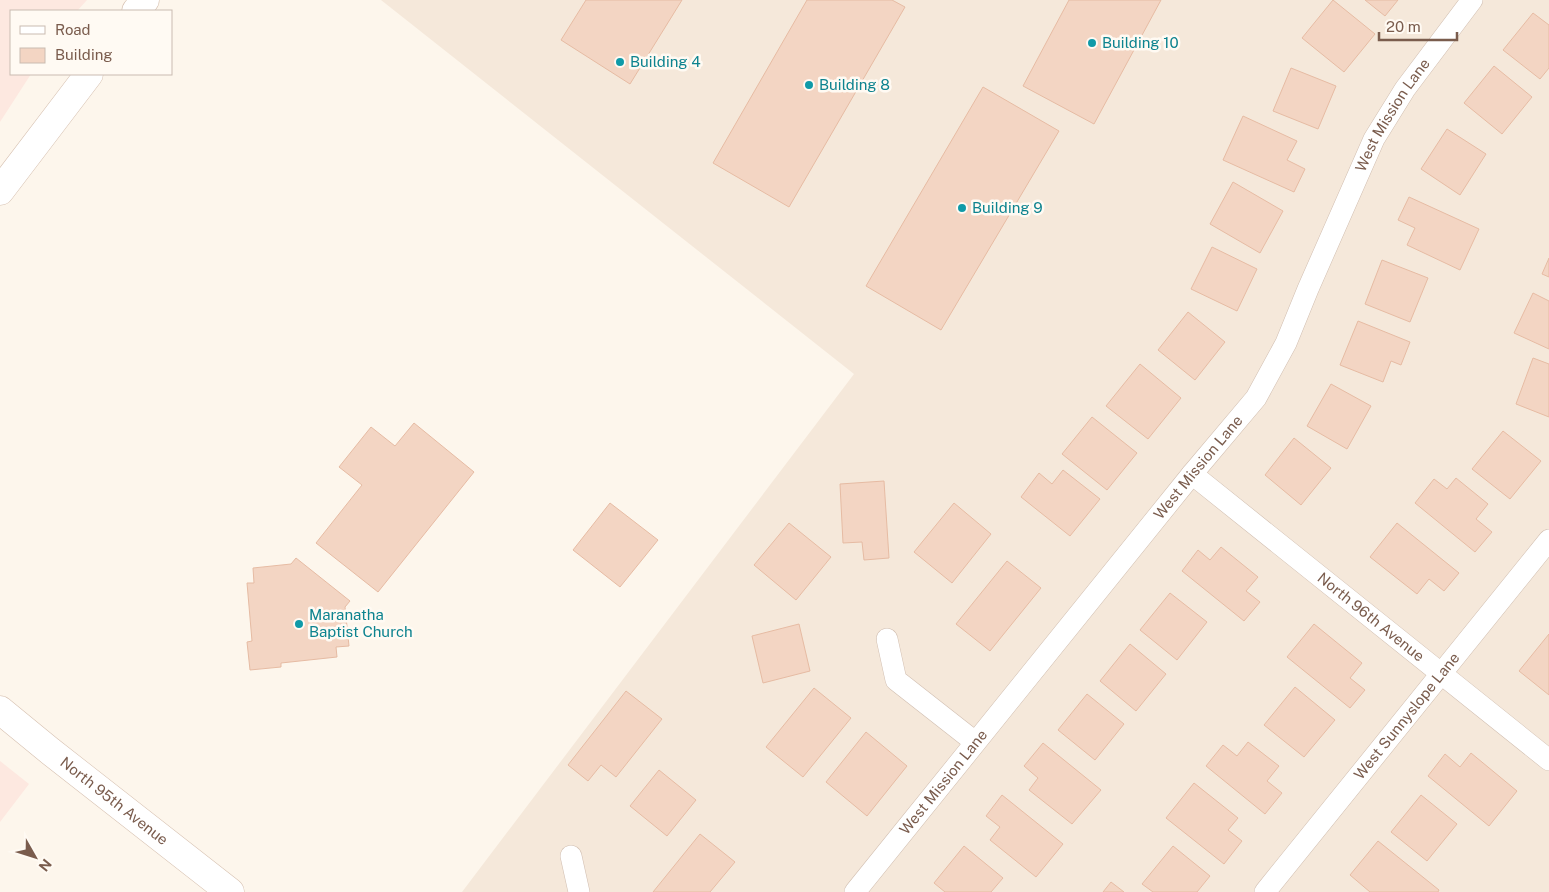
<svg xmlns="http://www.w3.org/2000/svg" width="1549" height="892" font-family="'Public Sans',sans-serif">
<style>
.residential{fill:#f5e8da}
.commercial{fill:#fde8e0}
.building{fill:#f3d5c3;stroke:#e6bba3}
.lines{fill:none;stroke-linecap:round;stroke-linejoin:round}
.street-casing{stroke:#d1beb0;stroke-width:22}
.secondary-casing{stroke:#d6c0b0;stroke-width:29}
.street{stroke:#fff;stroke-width:21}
.secondary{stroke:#fff;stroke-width:28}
.culture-dot{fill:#0f9aa8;stroke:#fffaf3;stroke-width:2}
.labels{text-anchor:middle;stroke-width:5;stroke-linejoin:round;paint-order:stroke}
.culture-label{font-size:15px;fill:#0d838f;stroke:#fffaf3;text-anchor:start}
.street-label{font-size:15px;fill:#7a5c4d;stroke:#fffaf3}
</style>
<rect width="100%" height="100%" fill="#fdf6ec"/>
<path class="residential" d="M381,0H1549V892H462L854,374Z"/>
<path class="commercial" d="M0,0H87L77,11H11V74H31L0,122Z
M0,761L29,784L0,822Z"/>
<path class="building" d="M586,0H682L630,84L561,40Z
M807,0H892L905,7L789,207L713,163Z
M1069,0H1161L1094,124L1023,86Z
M1333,0L1375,34L1344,72L1302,38Z
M1365,0H1398L1385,16Z
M1533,13L1549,25V68L1540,79L1503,50Z
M1494,66L1532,97L1502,134L1464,103Z
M1291,68L1336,86L1318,129L1273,111Z
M983,87L1059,131L941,330L866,286Z
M1243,116L1297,141L1287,160L1305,169L1294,192L1223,160Z
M1447,129L1486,154L1460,195L1421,169Z
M1233,182L1283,211L1260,253L1210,224Z
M1409,197L1479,229L1460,270L1407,245L1415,228L1398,220Z
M1212,247L1257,269L1237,311L1191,289Z
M1549,258V277L1542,274Z
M1382,260L1428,278L1410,322L1365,304Z
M1533,293L1549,301V349L1514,333Z
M1188,312L1225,342L1195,380L1158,350Z
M1358,321L1410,342L1401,365L1391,361L1383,382L1340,365Z
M1533,358L1549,364V417L1516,404Z
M1140,364L1181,398L1148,439L1106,406Z
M1331,384L1371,406L1347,449L1307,426Z
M1092,417L1137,453L1107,490L1062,454Z
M414,423L474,472L378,592L316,543L362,485L339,467L371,427L395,446Z
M1503,431L1541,461L1510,499L1472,469Z
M1294,438L1331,468L1301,505L1265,475Z
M1063,470L1100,499L1070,536L1021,497L1039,473L1052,484Z
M1456,478L1488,504L1476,519L1492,532L1475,552L1415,503L1434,479L1447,489Z
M884,481L889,558L864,560L862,542L843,543L840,484Z
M610,503L658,540L620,587L573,550Z
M954,503L991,534L952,583L914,552Z
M789,523L831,557L796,600L754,565Z
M1397,523L1459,573L1444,591L1429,579L1417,594L1370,557Z
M1221,547L1258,577L1246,591L1260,602L1244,621L1182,571L1198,550L1210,560Z
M296,558L350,601L345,607L349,646L336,647L337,657L281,663V667L250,670L247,642L252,641L247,583H254L253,568L291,564Z
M1007,561L1041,588L990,651L956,624Z
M1170,593L1207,622L1177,660L1140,630Z
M799,624L810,671L763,683L752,636Z
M1314,624L1362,663L1350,678L1365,690L1350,708L1287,657Z
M1549,634V695L1519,671Z
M1130,644L1166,674L1136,711L1100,681Z
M1295,687L1335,720L1304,757L1264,725Z
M814,688L851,718L803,777L766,747Z
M626,691L662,719L616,777L601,765L588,781L568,765Z
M1087,694L1124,724L1095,760L1058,730Z
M866,732L907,766L867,816L826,782Z
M1248,742L1279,766L1267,781L1282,793L1265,814L1206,766L1223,745L1237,756Z
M1043,743L1101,790L1072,824L1029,790L1038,778L1024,766Z
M1471,753L1517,791L1489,826L1428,776L1445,754L1460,767Z
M659,770L696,800L667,836L630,806Z
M1194,783L1238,818L1228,830L1242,841L1224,864L1166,818Z
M1002,795L1063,844L1036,877L990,840L1000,827L986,816Z
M1421,795L1457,824L1427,861L1391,832Z
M700,834L735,862L710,892H653Z
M1378,841L1439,890L1438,892H1370L1350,875Z
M964,846L1003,878L991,892H945L934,883Z
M1173,846L1210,876L1197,892H1153L1142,884Z
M1111,882L1124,892H1103Z"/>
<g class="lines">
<defs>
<g id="street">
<path id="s1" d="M1192,474L1549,760"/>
<path d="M887,639L896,680L975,742"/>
<path d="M571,856L579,892"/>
<path id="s2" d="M855,892L1192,474L1256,398L1286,343L1308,289L1374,139L1405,89L1472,0"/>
<path id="s3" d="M1265,892L1549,540"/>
</g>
<g id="secondary">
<path d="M136,11L145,0"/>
<path d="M0,191L89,74"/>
<path id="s4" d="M0,710L50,751L230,892"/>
</g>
</defs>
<use href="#street" class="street-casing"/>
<use href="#secondary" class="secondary-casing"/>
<use href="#street" class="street"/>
<use href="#secondary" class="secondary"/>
</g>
<g class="culture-dot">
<circle cx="1092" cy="43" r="5"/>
<circle cx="620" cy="62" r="5"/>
<circle cx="809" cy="85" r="5"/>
<circle cx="962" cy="208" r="5"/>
<circle cx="299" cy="624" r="5"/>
</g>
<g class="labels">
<g class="culture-label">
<text x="1102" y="48">Building 10</text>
<text x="630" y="67">Building 4</text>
<text x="819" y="90">Building 8</text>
<text x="972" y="213">Building 9</text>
<text x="309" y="620">Maranatha<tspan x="309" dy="17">Baptist Church</tspan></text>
</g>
<g class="street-label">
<text dy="5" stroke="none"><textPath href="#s2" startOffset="951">West Mission Lane</textPath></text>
<text dy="5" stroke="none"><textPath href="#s2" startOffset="546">West Mission Lane</textPath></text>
<text dy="5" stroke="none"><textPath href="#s1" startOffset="229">North 96th Avenue</textPath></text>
<text dy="5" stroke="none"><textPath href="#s3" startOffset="226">West Sunnyslope Lane</textPath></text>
<text dy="5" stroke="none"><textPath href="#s2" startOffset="141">West Mission Lane</textPath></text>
<text dy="5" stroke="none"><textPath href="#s4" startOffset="146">North 95th Avenue</textPath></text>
</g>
</g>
<rect x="10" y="10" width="162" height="65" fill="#fffaf3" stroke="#cabbb1"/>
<rect x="20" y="26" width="25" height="8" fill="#ffffff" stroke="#cabbb1"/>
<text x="55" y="35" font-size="15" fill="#7a5c4d">Road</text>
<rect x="20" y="48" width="25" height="15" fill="#f3d5c3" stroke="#cabbb1"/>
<text x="55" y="60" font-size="15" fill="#7a5c4d">Building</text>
<g transform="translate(35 857) rotate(129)" stroke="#fffaf3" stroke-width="4" paint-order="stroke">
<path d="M0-4L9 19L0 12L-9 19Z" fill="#7a5c4d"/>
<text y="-8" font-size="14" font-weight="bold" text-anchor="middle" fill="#7a5c4d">N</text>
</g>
<path d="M1379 32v8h78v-8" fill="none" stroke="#7a5c4d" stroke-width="2.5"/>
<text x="1386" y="32" font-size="15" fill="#7a5c4d" stroke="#fffaf3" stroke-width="4" paint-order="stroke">20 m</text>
</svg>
